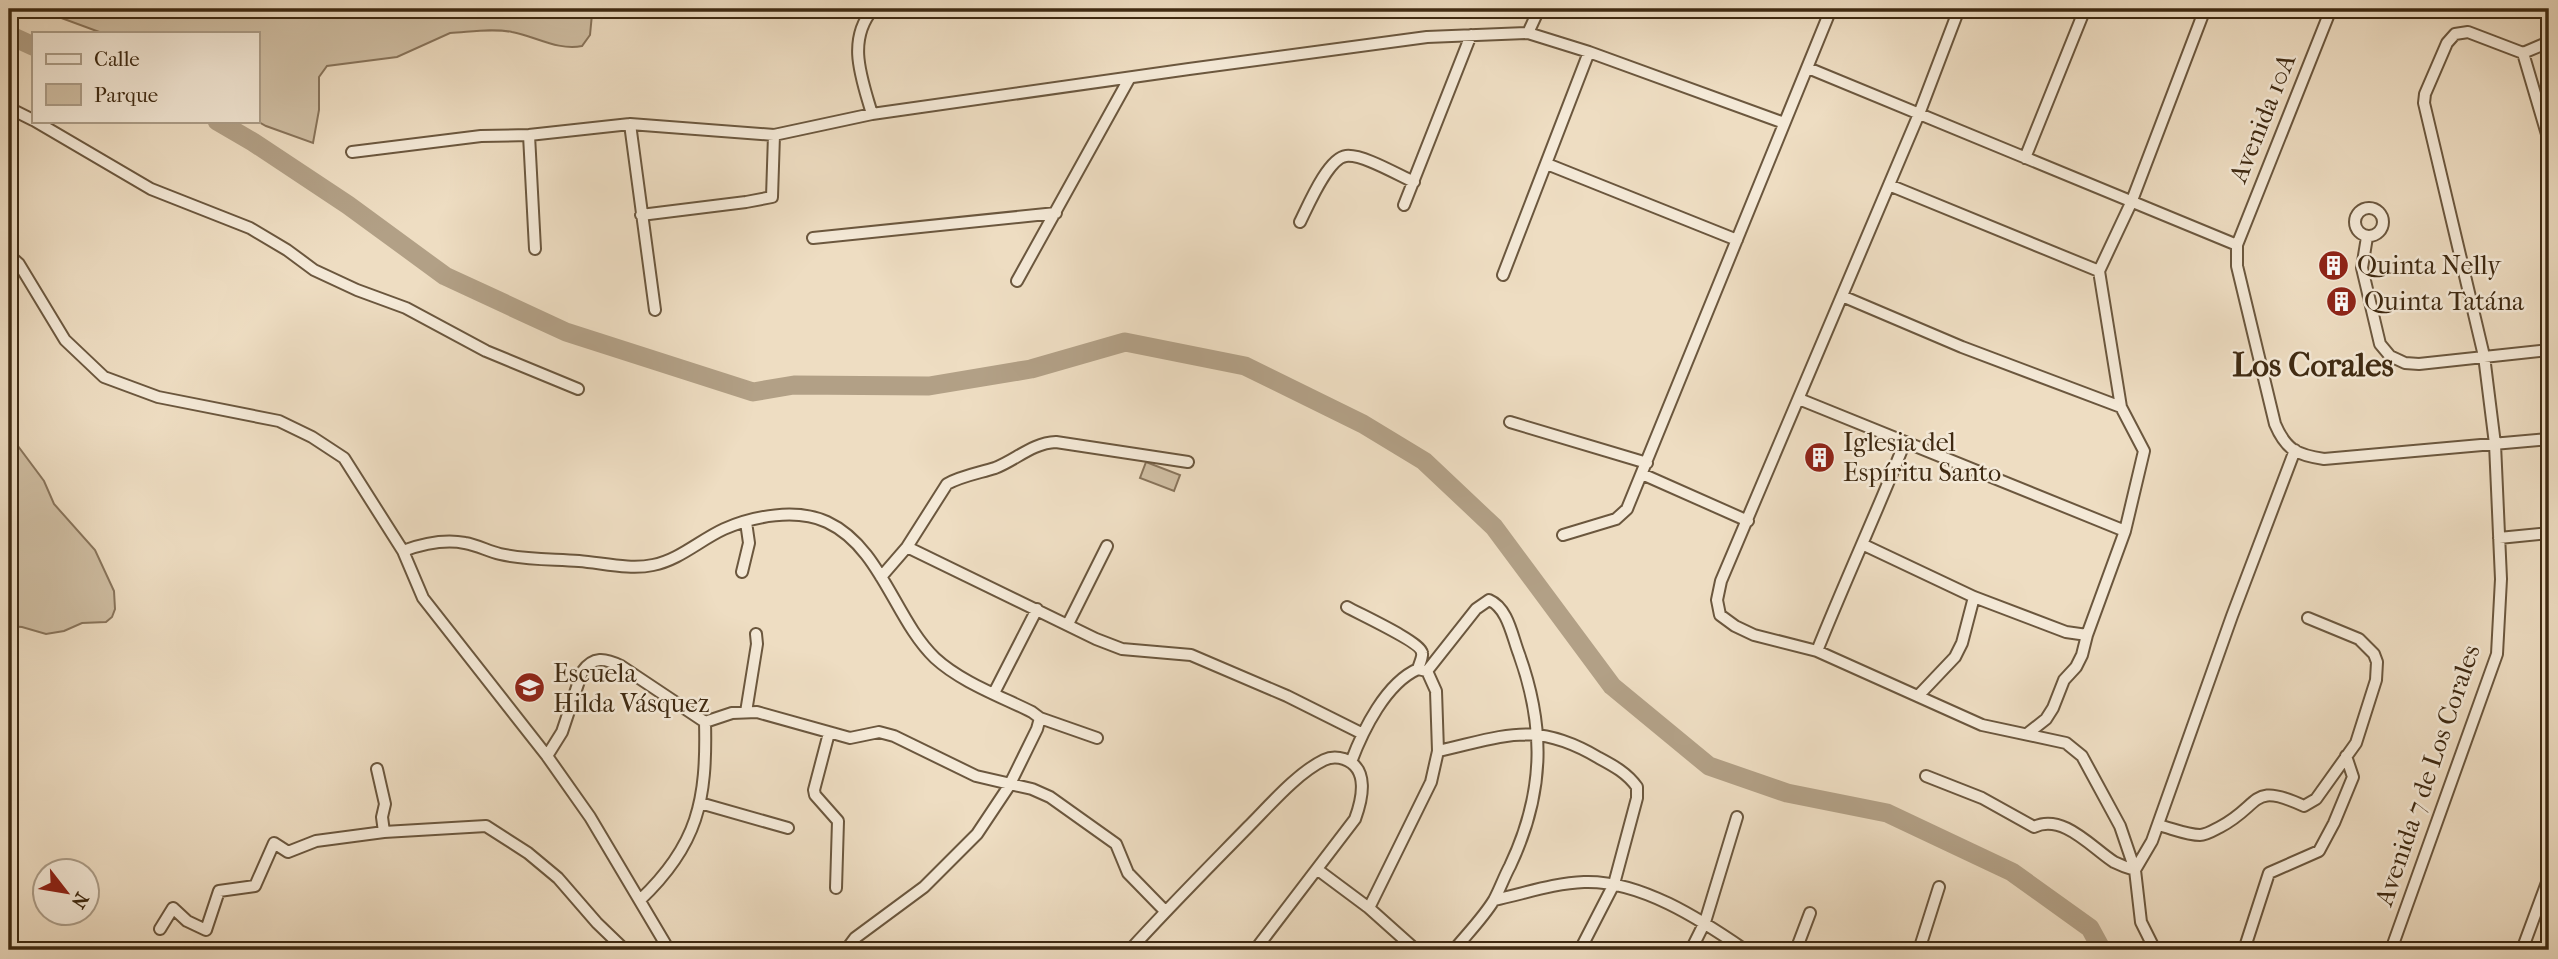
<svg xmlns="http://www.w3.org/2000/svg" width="2558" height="959" font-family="'IM FELL French Canon',serif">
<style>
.green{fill:#d0bfa4;stroke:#88745b;stroke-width:2}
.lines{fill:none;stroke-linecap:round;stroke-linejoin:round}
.river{stroke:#b2a086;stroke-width:19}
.street-casing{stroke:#6b573e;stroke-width:14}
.street{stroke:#f4e9d7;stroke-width:10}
.labels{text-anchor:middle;stroke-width:5;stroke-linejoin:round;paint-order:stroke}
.street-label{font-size:26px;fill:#3f2a12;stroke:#f4e9d7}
.poi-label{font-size:26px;fill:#3f2a12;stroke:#f4e9d7;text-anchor:start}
.district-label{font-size:33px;font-weight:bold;fill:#3f2a12;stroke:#f4e9d7}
</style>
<rect width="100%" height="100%" fill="#eeddc2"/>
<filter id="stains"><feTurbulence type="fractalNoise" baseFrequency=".00286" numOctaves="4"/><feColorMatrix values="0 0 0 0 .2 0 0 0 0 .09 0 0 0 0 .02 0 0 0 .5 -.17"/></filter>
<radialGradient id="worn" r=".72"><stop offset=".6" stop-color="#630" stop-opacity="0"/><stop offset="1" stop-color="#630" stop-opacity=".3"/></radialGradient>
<path class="green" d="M37,9H587L592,14L590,35L582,46C558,51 535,36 512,32C492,28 470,32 450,33L397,57L327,66L319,77V110L313,143L266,126L257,121V33H102Z
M9,434L44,481L54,504L95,550L114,591L115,609L112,617L106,622L82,623L64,631L46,634L22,627L9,626Z
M1146,462L1180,475L1174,491L1140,478Z"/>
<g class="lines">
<path class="river" d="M9,35L33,46
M217,121L253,142L348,205L445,276L566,332L753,392L794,385L929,386L1031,369L1125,342L1245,366L1363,424L1424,461L1494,527L1612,686L1709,766L1787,793L1887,813L2012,872L2090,928L2102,950"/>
<defs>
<path id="street" d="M1959,9L1919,114L1721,581L1717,600L1720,615L1735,626L1754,635L1817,651L1982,725L2066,743L2082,756L2120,826L2135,870L2141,922L2155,950
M2331,9L2237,245V266L2275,424C2286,450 2297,455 2324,459L2549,439
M1528,33L1539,9
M2523,53L2549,141
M1808,68L2237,245
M9,108L33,120
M872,114C862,79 846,41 873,9
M35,121L151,189L250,228L287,250L314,270L357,290L406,308L486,351L578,389
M630,124L655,310
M529,135L535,249
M352,152L481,136L529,135L630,124L774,135L872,114L1189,69L1427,37L1528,33L1589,52L1784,123
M2025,158L2085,9
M1547,164L1737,240
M1889,185L2099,271
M1404,205L1471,35
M2355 222a14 14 0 1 1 28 0a14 14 0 1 1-28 0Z
M641,215L746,202L772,197L774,135
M1300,222C1308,206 1328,158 1346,156C1363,154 1398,175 1414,182
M2367,237L2362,268L2380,344L2390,356L2405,363L2419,364L2549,350
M813,238L1056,213
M9,255L19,264L65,340L104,377L158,397L279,421L312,437L344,458L403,551L423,598L547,756L590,817L669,950
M1503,275L1589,52
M1017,281L1129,79
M1842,296L1962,347L2121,407
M1799,399L2125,531
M1510,422L1647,463
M1642,474L1748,521
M1563,535L1616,519L1627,509L1831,9
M2499,538L2549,533
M1864,545L1974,597L2066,632L2087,635L2125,531L2144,451L2121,407L2099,271L2131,203L2205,9
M907,547L1096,639L1122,649L1191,655L1287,696L1361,733
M403,551C422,544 444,539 465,543C477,545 488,551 500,554C526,560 553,559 579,561C603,563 630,570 653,565C679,560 700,540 724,529C754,516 796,508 827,522C881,547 895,620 935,658C961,682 1000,696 1032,712L1040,718L1097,738
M742,572L749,543L746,522
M881,577L907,547L947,484C961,476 979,473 995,468C1016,460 1032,443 1056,442L1188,462
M1347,607C1359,614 1421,642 1422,653C1423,657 1419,665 1418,669
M1068,624L1107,546
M1817,651C1845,581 1877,512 1905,442
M1427,671L1476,609L1489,600C1508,608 1512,636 1519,654C1546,729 1544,794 1510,866C1504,877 1500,889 1494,900C1483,918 1467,934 1454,950
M994,693L1037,609
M1918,696L1955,657L1962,643L1974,597
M746,712L757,644L756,634
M829,733L814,790L815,795L838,821L836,888
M2027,734L2046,719L2053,708L2064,680L2076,667L2082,655L2087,635
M1438,751C1506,736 1535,720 1599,758C1614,766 1627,773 1637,787V798L1614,884L1580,950
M547,756L562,732L582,672C593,656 605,658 621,666L705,722L732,713L757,712L850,738L879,732L894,736L976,776L1032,789L1050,797L1116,844L1128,873L1165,911
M1351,762C1363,730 1386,683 1418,669L1427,671L1436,691L1438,751L1431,782L1369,908
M377,769L385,804L382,817L384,832
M1926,776L1982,798L2034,827C2063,813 2092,848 2114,862C2120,865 2128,868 2135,870L2152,841L2232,616L2295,450
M700,803L788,828
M2158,825C2171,828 2187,835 2200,835C2207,835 2214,830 2220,827C2262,805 2250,781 2304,806L2316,799L2356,743L2376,680L2377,662L2374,654L2359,639L2308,618
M1318,870L1369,908L1416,950
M640,900C698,845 707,800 705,722
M1494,900C1523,894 1554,883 1584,882C1640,880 1700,919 1745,950
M160,929L173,908L187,921L206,930L219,891L255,886L274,843L288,852L316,841L384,832L486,826L528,853L558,878L597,923L625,950
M846,950L855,938L924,887L977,834L1009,786L1037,729L1040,718
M1130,950C1168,908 1208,868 1248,827C1269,806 1297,773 1324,760C1330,757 1338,757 1344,759C1370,768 1362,800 1355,819L1255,950
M1691,950L1705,922L1737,817
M1796,950L1810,913
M1919,950L1939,887
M2244,950L2269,873L2319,851L2334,823L2353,777L2346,756
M2391,950L2497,654L2501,579L2495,444L2484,356L2424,103L2425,94L2447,43L2455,34L2468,32L2523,53L2549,42
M2522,950L2549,877"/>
</defs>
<use href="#street" class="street-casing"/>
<use href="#street" class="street"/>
</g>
<defs>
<symbol id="building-disc" viewBox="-11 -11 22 22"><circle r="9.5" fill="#8f2418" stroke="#f4e9d7"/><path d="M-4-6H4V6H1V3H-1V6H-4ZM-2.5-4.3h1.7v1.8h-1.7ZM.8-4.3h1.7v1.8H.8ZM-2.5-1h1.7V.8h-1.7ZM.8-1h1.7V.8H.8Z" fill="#fff"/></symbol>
<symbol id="school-disc" viewBox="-11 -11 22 22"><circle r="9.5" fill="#8f2418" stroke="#f4e9d7"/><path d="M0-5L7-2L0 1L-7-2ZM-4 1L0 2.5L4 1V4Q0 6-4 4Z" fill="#fff"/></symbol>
</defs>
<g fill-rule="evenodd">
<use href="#building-disc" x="2316" y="248" width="35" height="35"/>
<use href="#building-disc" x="2324" y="284" width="35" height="35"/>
<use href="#building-disc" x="1802" y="440" width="35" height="35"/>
<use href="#school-disc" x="512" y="670" width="35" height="35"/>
</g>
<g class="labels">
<g class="street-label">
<text transform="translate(2262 118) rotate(-68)" y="9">Avenida 10A</text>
<text transform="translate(2427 775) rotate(-71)" y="9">Avenida 7 de Los Corales</text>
</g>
<g class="poi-label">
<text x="2357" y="274">Quinta Nelly</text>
<text x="2364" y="310">Quinta Tatána</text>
<text x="1843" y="451">Iglesia del<tspan x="1843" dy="30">Espíritu Santo</tspan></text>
<text x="553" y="682">Escuela<tspan x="553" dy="30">Hilda Vásquez</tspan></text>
</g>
<g class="district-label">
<text x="2313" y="376">Los Corales</text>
</g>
</g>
<rect width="2558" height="959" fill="none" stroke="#eeddc2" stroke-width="35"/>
<rect x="10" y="10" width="2537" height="938" fill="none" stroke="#3f2a12" stroke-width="3.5"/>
<rect x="18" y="18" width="2523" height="924" fill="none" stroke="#3f2a12" stroke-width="2"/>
<rect x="32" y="32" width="228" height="91" fill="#f4e9d7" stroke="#ac9d88" stroke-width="2"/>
<rect x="46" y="54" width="35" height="10" fill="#f4e9d7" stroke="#ac9d88" stroke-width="2"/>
<text x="94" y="66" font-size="21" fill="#3f2a12">Calle</text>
<rect x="46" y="84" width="35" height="21" fill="#d0bfa4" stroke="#ac9d88" stroke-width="2"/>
<text x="94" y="102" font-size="21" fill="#3f2a12">Parque</text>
<g transform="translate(66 892) rotate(121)"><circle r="33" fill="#f4e9d7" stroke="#ac9d88" stroke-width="2"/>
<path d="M0-5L12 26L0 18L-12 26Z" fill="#8f2418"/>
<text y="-10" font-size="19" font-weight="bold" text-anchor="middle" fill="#3f2a12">N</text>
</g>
<rect width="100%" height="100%" filter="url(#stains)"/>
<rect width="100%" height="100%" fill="url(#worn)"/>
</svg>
